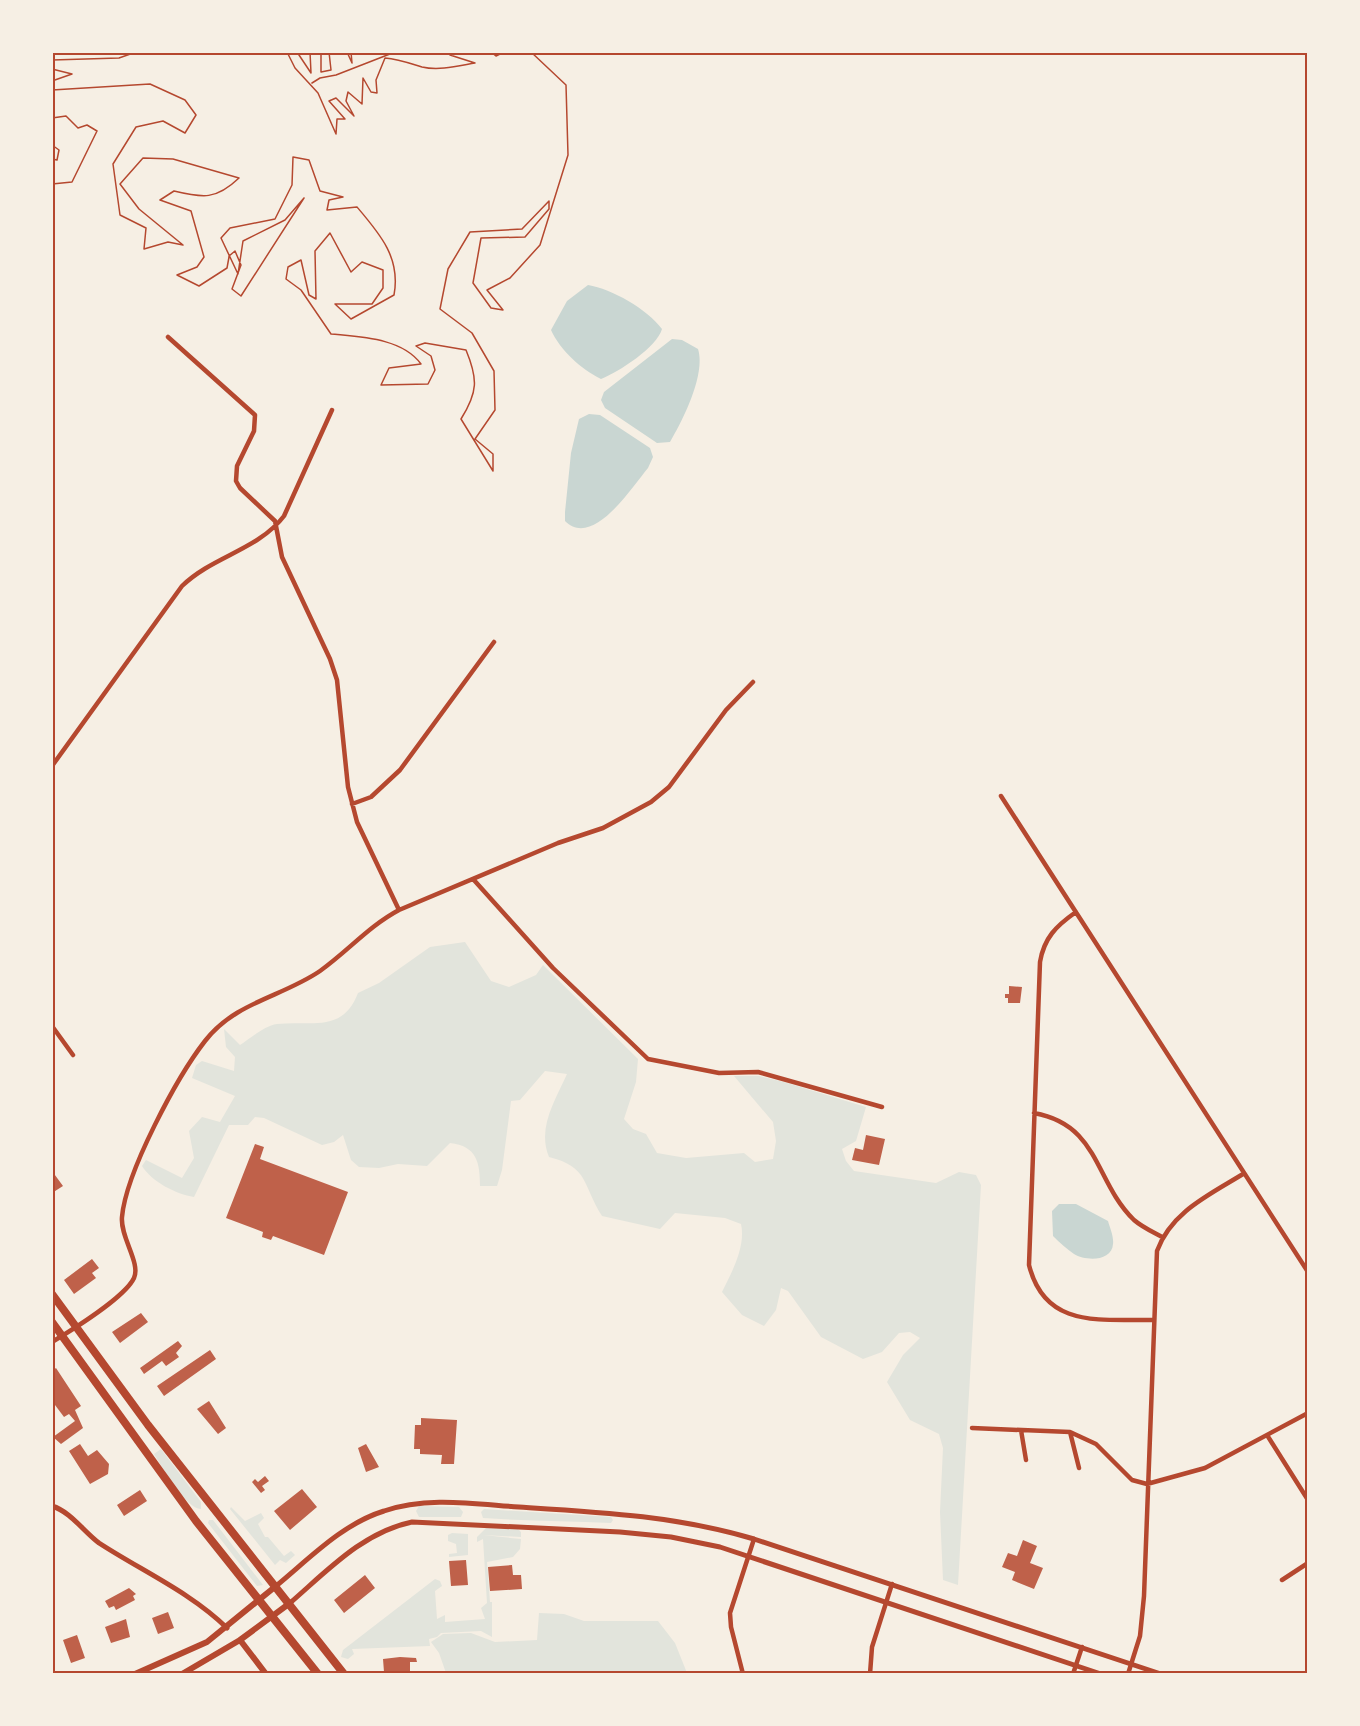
<svg xmlns="http://www.w3.org/2000/svg" width="1360" height="1726" font-family="Montserrat,sans-serif">
<style>
.green{fill:#e2e4dc}
.water{fill:#c9d6d2}
.building{fill:#bf614a}
.lines{fill:none;stroke-linecap:round;stroke-linejoin:round}
.path{stroke:#b5482f;stroke-width:1.5}
.minor{stroke:#b5482f;stroke-width:4.5}
.tertiary{stroke:#b5482f;stroke-width:5}
.secondary{stroke:#b5482f;stroke-width:6}
.trunk{stroke:#b5482f;stroke-width:8}
.neatline{fill:none;stroke:#b5482f;stroke-width:2}
</style>
<rect width="100%" height="100%" fill="#f6efe4"/>
<path class="green" d="M465,942L491,981L509,987L536,975L543,965L638,1059L636,1082L624,1119L633,1129L646,1134L657,1153L686,1158L744,1153L755,1162L773,1159L776,1141L773,1122L734,1076H759L784,1082L866,1107L856,1141L842,1149L846,1161L854,1171L936,1183L959,1172L976,1175L981,1185L958,1585L943,1580L940,1512L943,1448L939,1434L910,1420L887,1382L903,1355L920,1338L910,1332L899,1333L882,1352L863,1359L821,1337L788,1291L781,1288L776,1310L764,1326L742,1315L722,1292C732,1272 746,1246 741,1224L725,1218L675,1213L660,1229L602,1216C582,1184 589,1167 549,1157C537,1128 555,1101 567,1074L545,1071L520,1100L511,1101L502,1170L497,1186H480C480,1163 477,1146 450,1143L427,1166L398,1164L379,1168L359,1167L351,1160L343,1135L334,1142L322,1145L264,1118L255,1117L248,1125H229L194,1197C176,1194 152,1182 142,1166L146,1160L182,1178L194,1158L189,1131L202,1117L220,1122L235,1096L192,1078L196,1065L202,1061L234,1071L235,1057L226,1047L224,1029L240,1045C251,1038 264,1026 277,1024C311,1020 342,1034 358,993L379,983L430,947Z
M161,1449L201,1502V1509C186,1509 162,1467 154,1454Z
M419,1506L459,1507L463,1512L461,1517H419L416,1511Z
M231,1507L245,1521L261,1513L264,1518L258,1524L265,1537H268L284,1556L291,1551L295,1555L286,1563L280,1560L275,1565L230,1509Z
M484,1509L611,1517L613,1520L611,1523C568,1521 526,1521 483,1518L481,1512Z
M209,1520H213L263,1585L257,1586L208,1523Z
M486,1528L518,1529L521,1532V1537L483,1535L521,1539L520,1549L513,1557L487,1562L490,1602H492V1637L481,1631L441,1633L437,1637L429,1639L430,1646L352,1649L354,1654L348,1659L341,1657L343,1650L435,1579L440,1581L442,1586L435,1591L437,1619L445,1615V1622L485,1619L481,1608L487,1603L483,1539L477,1542V1537Z
M452,1533L468,1534V1555L449,1557V1554L457,1553L456,1544L448,1541V1535Z
M539,1613L564,1614L584,1621H658L675,1643L687,1673H446L439,1653L431,1642L443,1634L471,1633L495,1642L537,1640Z"/>
<path class="water" d="M588,285C612,289 647,309 662,329C657,347 619,372 601,379C581,369 560,350 551,330L567,301Z
M672,339L682,340L698,349C706,374 683,420 670,442L657,443L605,408L601,400L604,392Z
M589,414L600,415L650,448L653,457L648,468C632,487 593,549 565,521V512L571,453L579,419Z
M1059,1204H1076L1108,1221C1110,1228 1114,1237 1113,1244C1112,1262 1085,1261 1074,1254C1067,1249 1059,1242 1053,1236L1052,1211Z"/>
<path class="building" d="M1009,986L1022,987L1020,1003H1008V998H1005V994H1009Z
M866,1135L885,1139L879,1165L852,1160L855,1148L863,1150Z
M255,1144L264,1147L260,1159L348,1192L324,1255L273,1236L271,1240L262,1237L263,1232L226,1218Z
M52,1171L63,1186L52,1193Z
M92,1259L99,1268L92,1273L96,1278L74,1294L64,1280Z
M141,1313L148,1322L120,1343L112,1332Z
M178,1341L182,1346L176,1353L179,1357L166,1366L162,1361L144,1374L140,1368Z
M210,1350L216,1359L164,1396L157,1386Z
M56,1368L81,1406L75,1410L83,1428L61,1444L53,1437L75,1421L69,1414L64,1417L52,1401V1371Z
M209,1401L226,1428L218,1434L197,1409Z
M421,1418L457,1420L454,1464H441L442,1455L420,1454V1449H414L415,1425H421Z
M80,1444L88,1456L97,1450L109,1464L108,1474L90,1484L69,1451Z
M366,1444L379,1467L366,1472L358,1448Z
M265,1476L269,1481L262,1486L265,1490L261,1493L252,1482L255,1479L258,1482Z
M302,1489L317,1507L290,1530L274,1511Z
M140,1490L147,1501L124,1516L117,1505Z
M1023,1540L1037,1546L1030,1563L1043,1568L1034,1589L1012,1580L1015,1572L1002,1567L1008,1553L1017,1556Z
M466,1560L468,1585L451,1586L449,1561Z
M512,1565L513,1575H521L522,1589L490,1591L488,1567Z
M365,1575L375,1588L344,1613L334,1600Z
M129,1588L136,1594L133,1596L135,1600L116,1610L114,1606L109,1608L105,1601Z
M168,1612L174,1628L158,1634L152,1618Z
M126,1619L130,1637L111,1643L105,1627Z
M77,1635L85,1658L71,1663L63,1640Z
M400,1657L416,1658L417,1662H410V1671L384,1672L383,1659Z"/>
<g class="lines">
<path class="path" d="M287,52L295,68L318,93L336,134L337,119H345L329,101L336,98L354,116L346,101L348,92L362,104L363,78L371,92L377,93L376,80L385,58C398,59 409,63 422,67C439,71 458,66 475,63L450,55L460,52
M297,52L311,73L310,52
M321,52V72L331,70L329,52
M347,52L352,63L351,52
M491,52L496,56L504,52
M52,60L119,58L136,52
M52,69L72,74L52,81
M312,83L320,78L336,75L395,52
M52,90L150,84L185,100L196,115L185,133L163,121L136,127L113,164L120,215L146,228L144,249L168,242L183,245L139,209L120,184L143,158L173,159L239,178C216,200 203,198 174,191L160,200L191,211L204,257L197,267L177,275L199,286L227,268L229,257V256L235,251L241,265L232,289L241,296L304,198L285,220L243,241L238,274L221,238L230,228L275,219L292,185L293,157L309,160L320,191L343,197L329,200L327,210L357,207C380,234 401,258 394,295L351,319L335,304H372L383,288V270L362,262L351,272L330,233L315,251L316,299L309,295L301,260L288,267L286,279L301,290L331,334C361,337 402,338 421,364L389,368L381,385L428,384L435,370L431,356L416,346L425,343L466,350C478,379 478,392 461,419L493,471V454L475,439L495,410L494,371L472,333L440,309L448,269L470,232L522,229L549,201V209L525,237L481,238L473,283L491,308L503,310L487,290L510,278L540,245L568,155L566,85L531,52
M52,118L66,116L78,128L87,125L97,131L72,182L52,184
M52,145L59,150L57,160L52,159"/>
<path class="minor" d="M168,337L255,415L254,431L237,466L236,481L240,488L275,521L282,557L330,659L337,680L348,787L357,822L399,910
M52,766L182,586C213,556 258,550 284,516L332,410
M1001,796L1308,1272
M352,804L371,797L400,770L494,642
M473,879L553,968L648,1059L719,1073L758,1072L882,1107
M1076,912C1056,926 1044,938 1040,962L1029,1265C1045,1329 1100,1319 1153,1320
M52,1026L73,1055
M1034,1113C1100,1125 1094,1181 1134,1220C1142,1227 1153,1232 1162,1237
M52,1342C72,1330 125,1297 134,1278C141,1263 120,1237 122,1217C126,1172 177,1077 205,1041C235,1002 282,997 320,971C348,951 369,926 399,910L558,843L603,828L651,802L669,787L726,710L753,682
M972,1428L1070,1432L1096,1444L1132,1480L1147,1484L1205,1468L1308,1413
M1021,1430L1026,1460
M1070,1432L1079,1468
M1267,1435L1308,1500
M1282,1580L1308,1563
M743,1674L731,1627L730,1613L754,1539
M870,1674L872,1647L892,1584
M1073,1674L1082,1647
M1128,1674L1140,1636L1144,1596L1157,1251C1171,1212 1209,1195 1243,1174"/>
<path class="tertiary" d="M52,1506C71,1512 83,1531 99,1543C142,1571 190,1592 227,1628
M276,1586C309,1559 342,1524 384,1511C427,1496 475,1504 519,1507C599,1512 677,1516 754,1539L1161,1674
M290,1603C327,1571 363,1532 412,1522L620,1532L671,1537L720,1547L1101,1674"/>
<path class="secondary" d="M240,1640L266,1674
M135,1674L207,1642L276,1586
M182,1674L240,1640L290,1603"/>
<path class="trunk" d="M52,1294L148,1425L344,1674
M52,1322L196,1521L318,1674"/>
</g>
<rect width="1360" height="1726" fill="none" stroke="#f6efe4" stroke-width="108"/>
<rect x="54" y="54" width="1252" height="1618" class="neatline"/>
</svg>
